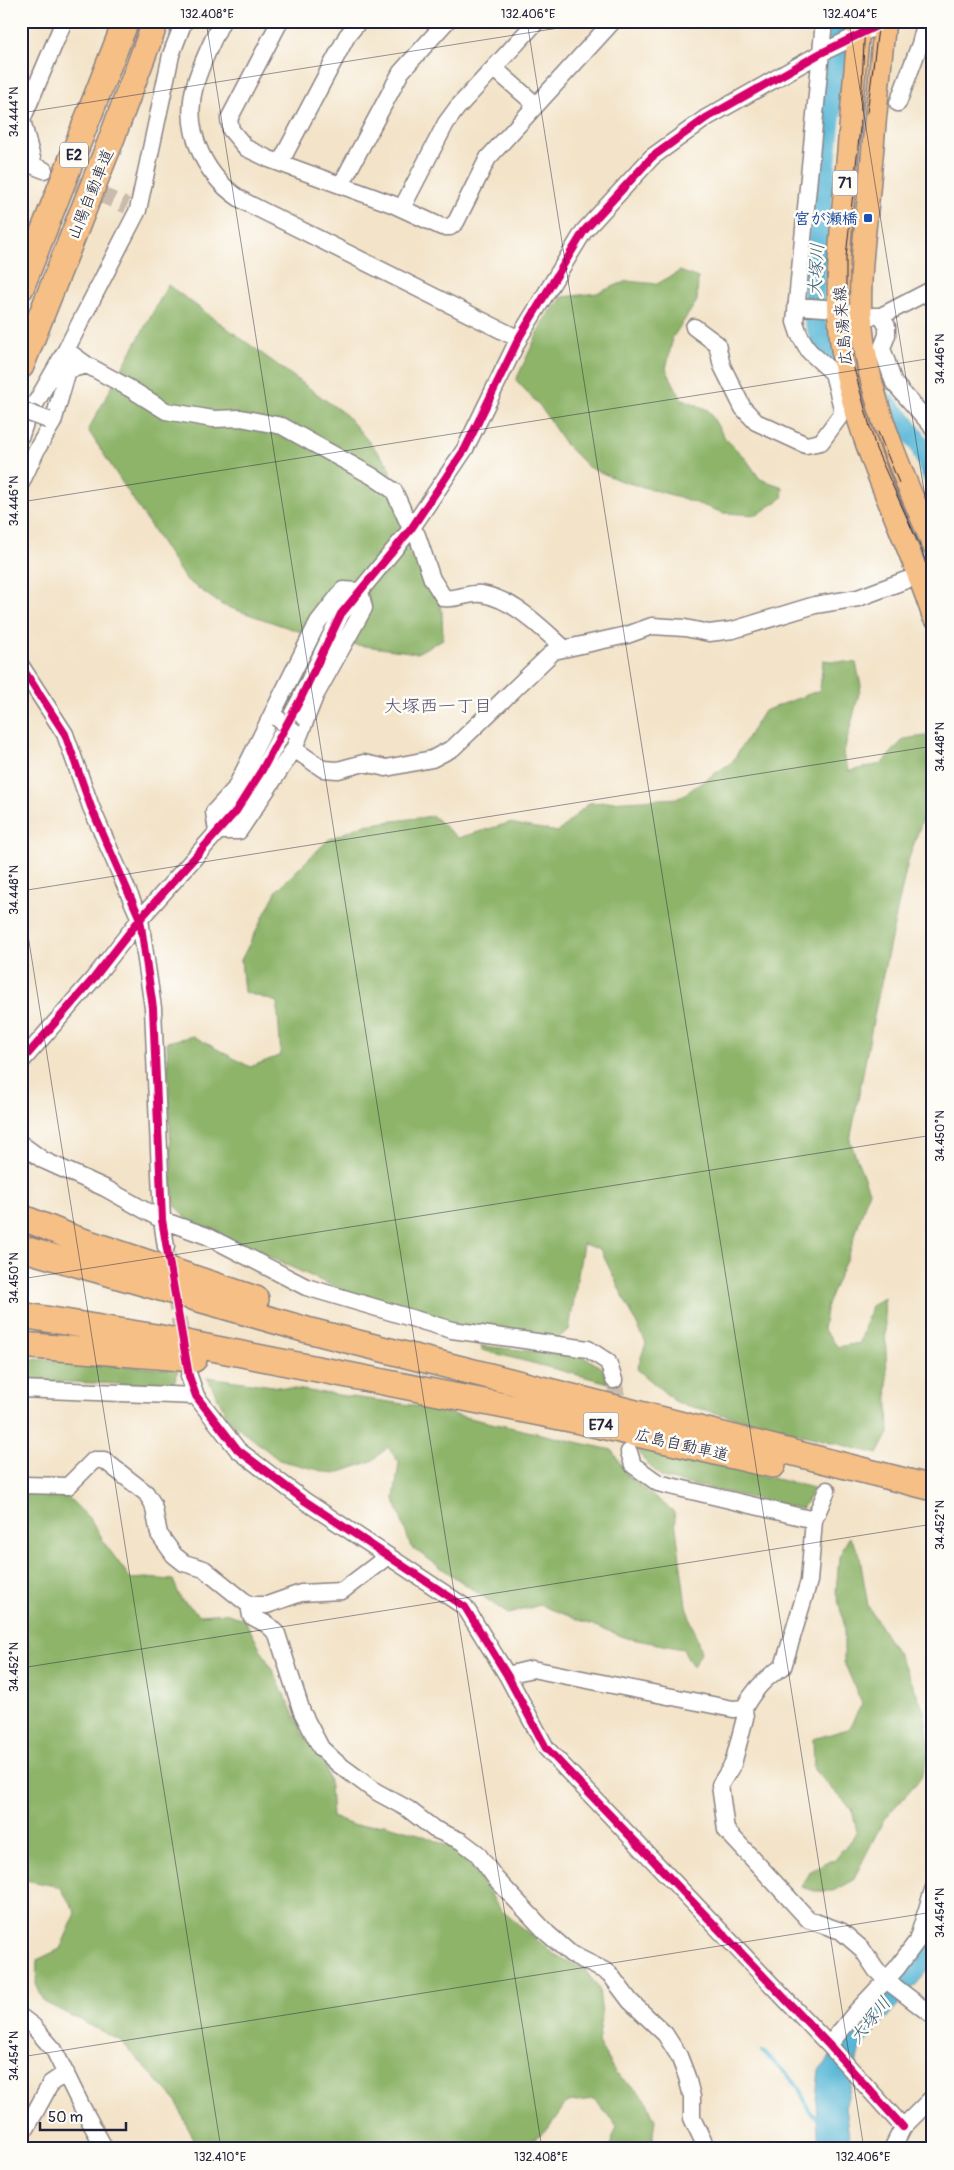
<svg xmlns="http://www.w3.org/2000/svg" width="954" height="2170" font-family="Pangolin,'Klee One',sans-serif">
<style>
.forest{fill:#8db469;stroke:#586b52}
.water{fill:#59b7d7;stroke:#3e6c89}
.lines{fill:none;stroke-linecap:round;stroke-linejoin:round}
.stream{stroke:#59b7d7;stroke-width:4}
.river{stroke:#59b7d7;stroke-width:21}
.minor-tunnel{stroke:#c9bcac;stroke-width:16;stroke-dasharray:16 8;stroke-linecap:butt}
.minor-casing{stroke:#8a8282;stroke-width:19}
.major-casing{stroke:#8a8282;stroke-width:24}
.highway-casing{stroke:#8a8282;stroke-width:28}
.minor{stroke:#fff;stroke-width:16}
.major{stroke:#f5bf86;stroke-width:21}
.highway{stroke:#f5bf86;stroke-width:25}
.tram{stroke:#22223b;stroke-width:1}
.minor-bridge-casing{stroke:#8a8282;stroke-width:19;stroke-linecap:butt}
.minor-bridge{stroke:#fff;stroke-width:16}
.cycleway-casing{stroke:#fdfcf7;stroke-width:11}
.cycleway{stroke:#d6006c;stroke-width:8}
.ticks{fill:none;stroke:#22223b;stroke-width:1;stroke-opacity:0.45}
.transit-dot{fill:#1a4fb4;stroke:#fdfcf7;stroke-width:2}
.labels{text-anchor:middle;stroke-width:5;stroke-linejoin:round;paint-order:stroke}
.shield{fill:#fdfcf7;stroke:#646373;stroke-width:1}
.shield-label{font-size:15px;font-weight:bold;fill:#22223b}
.street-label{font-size:16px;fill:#22223b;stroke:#fdfcf7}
.transit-label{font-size:16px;font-weight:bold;fill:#164399;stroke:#fdfcf7;text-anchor:end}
.water-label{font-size:18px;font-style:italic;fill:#385e79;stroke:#fdfcf7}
.neighbourhood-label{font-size:18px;fill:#564d6e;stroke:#fdfcf7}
.neatline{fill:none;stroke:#22223b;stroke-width:2}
.ticks-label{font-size:12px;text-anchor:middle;fill:#22223b}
</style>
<rect width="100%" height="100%" fill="#fdfcf7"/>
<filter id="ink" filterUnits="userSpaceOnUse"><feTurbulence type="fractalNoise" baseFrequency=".02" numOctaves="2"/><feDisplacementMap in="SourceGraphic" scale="10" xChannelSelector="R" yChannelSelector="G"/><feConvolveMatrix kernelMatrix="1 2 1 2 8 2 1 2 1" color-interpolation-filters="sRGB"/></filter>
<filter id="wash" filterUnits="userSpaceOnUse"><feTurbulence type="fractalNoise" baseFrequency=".0096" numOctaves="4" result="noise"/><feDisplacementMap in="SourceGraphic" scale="20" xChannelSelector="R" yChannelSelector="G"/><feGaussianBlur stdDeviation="1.12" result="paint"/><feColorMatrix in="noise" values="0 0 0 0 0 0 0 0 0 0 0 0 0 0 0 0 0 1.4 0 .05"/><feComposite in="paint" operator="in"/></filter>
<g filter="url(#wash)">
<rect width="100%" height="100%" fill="#f3e3c8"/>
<path class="forest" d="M680,271L698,278L697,301L673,337L666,369L681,398L708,410L725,438L746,459L760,479L783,487L782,498L757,515L724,513L679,497L621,481L588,467L566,445L540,406L516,380L545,318L563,297L597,293L627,281L657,284Z
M168,285L346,415L387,463L442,611L443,639L417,653L327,641L222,605L185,579L88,430Z
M823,660L856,663L861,686L843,755L849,771L881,764L904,739L933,735V789L908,861L875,1011L850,1141L869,1191L850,1251L827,1304L823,1329L838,1347L860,1343L871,1306L884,1298L889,1433L878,1454L677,1403L637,1369L646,1343L600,1249L583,1244L569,1330L556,1339L457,1326L339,1289L188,1220L176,1207L172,1186L167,1042L193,1036L250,1067L281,1055L277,1002L244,992L241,960L277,890L328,840L363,825L433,816L458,838L509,823L558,832L589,803L679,798L732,762L764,711L820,690Z
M481,1346L582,1356L601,1367L609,1383L482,1350Z
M21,1358L178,1370L174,1383L167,1386L21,1380Z
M207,1377L411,1405L612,1450L627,1475L674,1512L686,1606L701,1652L693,1667L683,1649L627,1638L540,1605L508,1614L411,1547L394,1499L399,1463L388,1447L372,1461L335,1474L279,1460L230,1421Z
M636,1446L814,1488L802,1509L662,1478L644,1460Z
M21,1494L66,1495L91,1520L105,1544L131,1579L146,1578L173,1580L181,1599L200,1615L225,1613L244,1619L275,1675L304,1736L325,1764L330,1786L332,1817L355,1826L385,1824L422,1835L459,1851L479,1876L500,1909L554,1954L585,1970L599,1989L602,2016L598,2043L615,2072L645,2098L655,2120L652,2142L656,2149H609L617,2126L594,2099L567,2102L548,2129L519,2149H201L195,2144L176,2101L121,2041L44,2002L36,1984L37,1960L60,1949L76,1913L60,1887L21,1879Z
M849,1537L859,1552L868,1606L904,1665L924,1710L930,1751L921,1778L884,1819L853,1880L833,1891H815L801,1887L809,1872L835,1859L857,1832L852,1809L814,1770L813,1739L848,1729L862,1704L844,1662V1624L836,1592L839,1557Z"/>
<path class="water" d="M933,1912V1965L860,2048L845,2108L851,2149H819L816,2099L819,2070L871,2007L912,1961L925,1936Z"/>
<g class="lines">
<path class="stream" d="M763,2052C775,2064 792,2077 801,2091C807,2102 806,2115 820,2117"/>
<path class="river" d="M840,21L814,279V319L821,340L901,419L920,445L933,476"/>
</g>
</g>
<g filter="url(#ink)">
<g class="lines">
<path class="minor-tunnel" d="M55,175L127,206
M166,1247L184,1349
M614,1380L621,1416"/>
<defs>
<path id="minor" d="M222,21C212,42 201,63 195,85C182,132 206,180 247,203L519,339
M280,21L229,119L231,130L246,148L269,159L392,204L442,227H450L456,222L488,158L613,21
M494,68L536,105
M898,103L920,44L926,21
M280,163L347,36L359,21
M44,170L34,166L22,120L64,21
M341,185L401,72L447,21
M402,208L446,123L457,108L537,21
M796,306L838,309L861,316H881L887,326V335L882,348L894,383L931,425L933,429
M881,316L933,289
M694,327L717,344L722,366L743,408L756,422L806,445L821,442L843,412L833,373L809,351L799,334L795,322L824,21
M66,350L87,365L129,388L166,411L213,419L241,418L282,426L372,476L394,491L411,529L417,535L432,579L444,598C457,600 469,592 482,594C515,600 540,627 564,648
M21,435L26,420L66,350L138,210L171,55L184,21
M21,483L37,449L53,422L68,370L87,365
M343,590L360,591L364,608L315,696L294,749L239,831H217L214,812L235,789L318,622Z
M21,666L65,734L91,807L140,919L153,1008L162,1220L166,1247
M294,749L323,769L338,770L364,763L386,768L432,759L453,748L554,651L627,635L652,626L685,628L709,633L733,630L815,605L858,598L933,570
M21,1062L94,978L140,919L236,811L262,770L300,700L341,614L411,529L465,449L520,336L584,231L652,157L706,118L821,53L887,21
M21,1144L43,1160L105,1188L162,1220L207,1236L306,1287L452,1330L588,1349L608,1362L614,1380
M189,1376L196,1396L238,1450L305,1501L465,1607L507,1675L546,1748L829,2045L903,2127
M21,1389L196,1396
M629,1452L633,1465L658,1483L814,1520
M21,1485L68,1486L94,1460H104L146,1493L153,1504L159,1534L174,1555L184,1563L204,1569L249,1605H267L301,1593L342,1591L388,1556
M249,1605L251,1616L268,1625L277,1634L302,1712L321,1748L337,1763L375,1791L408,1809L434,1829L461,1841L477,1853L496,1879L548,1934L571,1954L609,1973L630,2001L665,2034L679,2056L687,2077L692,2097V2118L707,2149
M507,1675L532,1669L733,1709L744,1708C754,1690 765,1677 783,1667L809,1581L814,1520L827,1490
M744,1708L745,1718L733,1764L720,1785L726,1830L809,1920L841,1931L862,1949L876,1970L886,1980L933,2016
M21,2017L33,2026L54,2050L82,2107L105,2149
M829,2045L856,2012L897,1968L917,1941L933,1890
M21,2132L27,2127L51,2083L66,2073
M892,2149L903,2127L933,2097"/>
<path id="major" d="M860,21C854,71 851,122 846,172C840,242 831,313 848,382C867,463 907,537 933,616
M885,21C879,78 874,134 869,191C865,232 859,274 861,315C866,396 902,472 933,545"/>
<path id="highway" d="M21,288L126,21
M21,366L108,148L156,21
M21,1217L71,1237L256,1299
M21,1248L307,1330L933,1488
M21,1315L156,1337L580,1421L773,1465
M21,1345L194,1359"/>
</defs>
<use href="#minor" class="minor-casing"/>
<use href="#major" class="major-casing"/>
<use href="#highway" class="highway-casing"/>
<use href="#minor" class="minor"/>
<use href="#major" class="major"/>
<use href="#highway" class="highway"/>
<path class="tram" d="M865,21L860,128L846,257V286L852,361L876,449L922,551L933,583
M867,113L879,21
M878,432L899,483"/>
<defs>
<path id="minor-bridge" d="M21,410L48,420
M277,718L295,732"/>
</defs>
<use href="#minor-bridge" class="minor-bridge-casing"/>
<use href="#minor-bridge" class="minor-bridge"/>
<defs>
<path id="cycleway" d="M21,666L65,734L91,807L140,919L153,1008L162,1220L189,1376L196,1396L238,1450L305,1501L465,1607L507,1675L546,1748L829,2045L903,2127
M21,1062L94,978L140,919L236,811L262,770L300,700L341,614L411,529L465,449L520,336L584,231L652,157L706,118L821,53L887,21"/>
</defs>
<use href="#cycleway" class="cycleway-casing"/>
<use href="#cycleway" class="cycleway"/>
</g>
</g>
<path class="ticks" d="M206,21L542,2149M527,21L864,2149M849,21L933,547M21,113L603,21M21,502L933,358M21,891L221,2149M21,891L933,746M21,1279L933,1135M21,1668L933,1524M21,2057L933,1912"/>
<rect class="transit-dot" x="863" y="213" width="10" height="10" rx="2.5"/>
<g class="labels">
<g class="shield">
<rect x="60" y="142.5" width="28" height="25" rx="4"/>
<rect x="832.5" y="170.5" width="25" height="25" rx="4"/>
<rect x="583.5" y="1412.5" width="35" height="25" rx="4"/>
</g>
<g class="shield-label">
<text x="74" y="160">E2</text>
<text x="845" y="188">71</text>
<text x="601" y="1430">E74</text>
</g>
<g class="street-label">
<text transform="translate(90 194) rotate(-68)" y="6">山陽自動車道</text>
<text transform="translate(842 326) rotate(-95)" y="6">広島湯来線</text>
<text transform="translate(682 1444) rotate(13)" y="6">広島自動車道</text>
</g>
<g class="transit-label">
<text x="858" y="224">宮が瀬橋</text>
</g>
<g class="water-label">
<text transform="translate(816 270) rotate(-87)" y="6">大塚川</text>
<text transform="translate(870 2020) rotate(-51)" y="6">大塚川</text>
</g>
<g class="neighbourhood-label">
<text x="438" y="712">大塚西一丁目</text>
</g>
</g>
<rect width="954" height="2170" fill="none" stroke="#fdfcf7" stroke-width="55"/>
<path d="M40 2122v8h86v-8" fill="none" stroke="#22223b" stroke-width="2.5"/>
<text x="48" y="2122" font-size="15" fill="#22223b" stroke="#fdfcf7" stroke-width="4" paint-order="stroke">50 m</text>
<rect x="28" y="28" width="898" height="2114" class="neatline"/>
<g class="ticks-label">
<text x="207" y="18">132.408°E</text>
<text x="528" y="18">132.406°E</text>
<text x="850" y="18">132.404°E</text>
<text transform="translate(14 112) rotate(-90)" y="4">34.444°N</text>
<text transform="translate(940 359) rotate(-90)" y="4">34.446°N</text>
<text transform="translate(14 501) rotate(-90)" y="4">34.446°N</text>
<text transform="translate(940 747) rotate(-90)" y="4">34.448°N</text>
<text transform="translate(14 890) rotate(-90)" y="4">34.448°N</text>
<text transform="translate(940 1136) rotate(-90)" y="4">34.450°N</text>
<text transform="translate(14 1278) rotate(-90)" y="4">34.450°N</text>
<text transform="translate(940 1525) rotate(-90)" y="4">34.452°N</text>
<text transform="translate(14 1667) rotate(-90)" y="4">34.452°N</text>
<text transform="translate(940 1913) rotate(-90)" y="4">34.454°N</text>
<text transform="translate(14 2056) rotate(-90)" y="4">34.454°N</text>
<text x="220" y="2161">132.410°E</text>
<text x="541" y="2161">132.408°E</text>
<text x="863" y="2161">132.406°E</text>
</g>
</svg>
